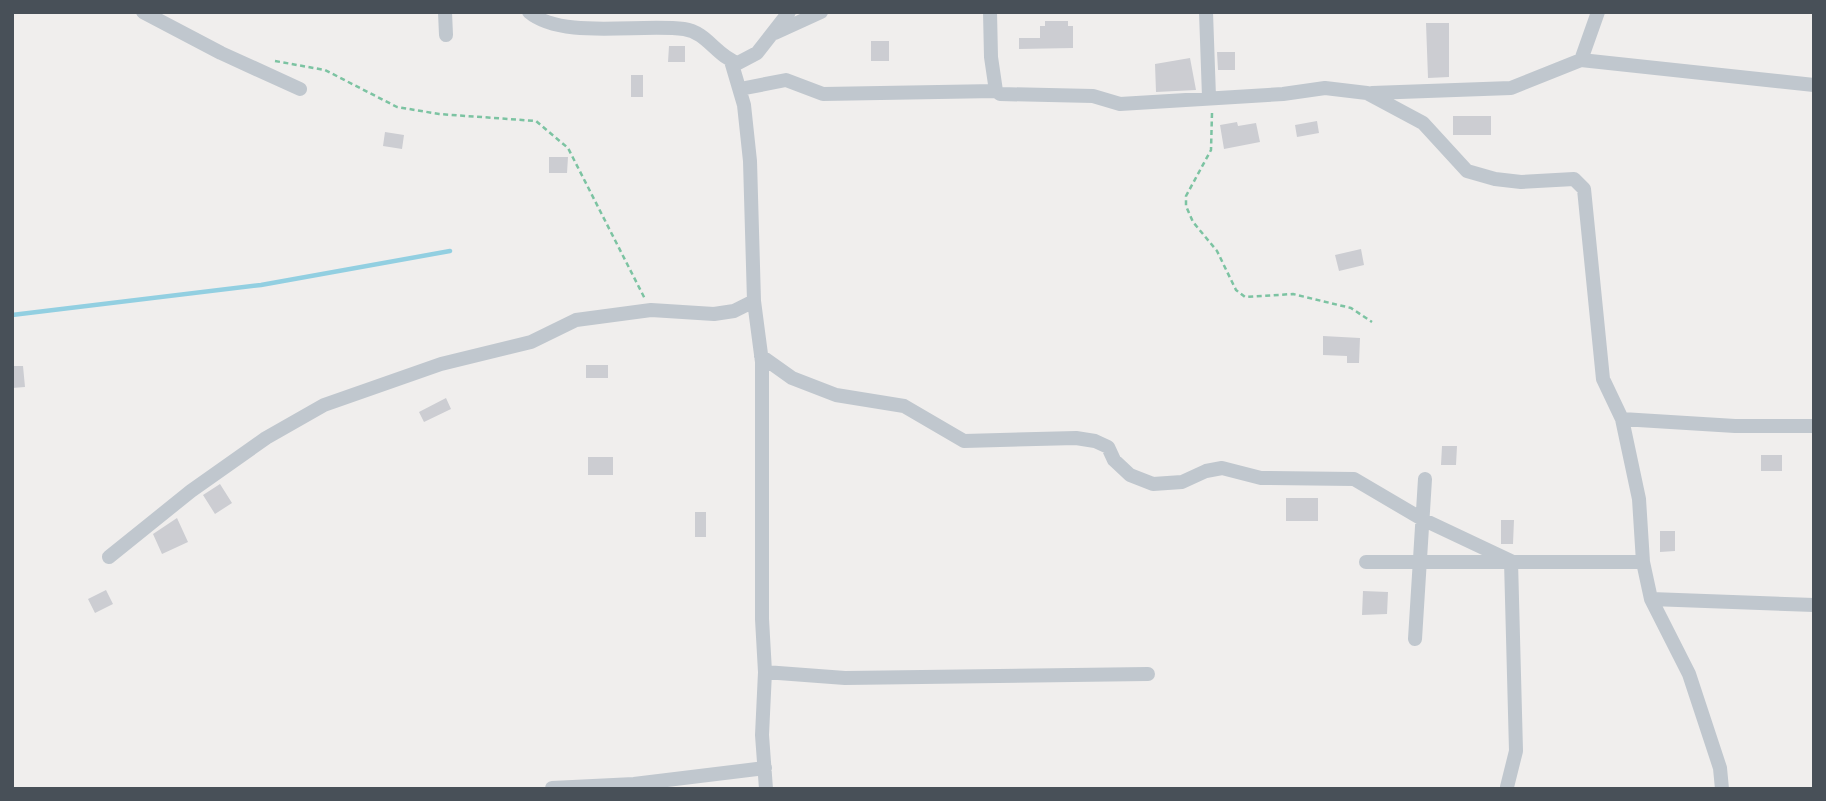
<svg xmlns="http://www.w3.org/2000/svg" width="1826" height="801" font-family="Inter,sans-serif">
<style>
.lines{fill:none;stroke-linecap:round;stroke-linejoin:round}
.stream{stroke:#92cfe1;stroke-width:4.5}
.building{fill:#cccdd2}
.path{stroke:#7cc3a2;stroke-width:2.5;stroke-dasharray:5 3.5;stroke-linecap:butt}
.minor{stroke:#c0c7ce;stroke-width:14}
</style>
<rect width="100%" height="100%" fill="#f0eeed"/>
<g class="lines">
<path class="stream" d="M12,315L261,285L450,251"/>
</g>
<path class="building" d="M1045,21H1068V26H1073V48L1019,49V38H1040V26H1045Z
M1426,23H1449V77L1428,78Z
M871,41H889V61H871Z
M669,46H685V62H668Z
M1217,52H1235V70H1218Z
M1190,58L1196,90L1156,92L1155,64Z
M631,75H643V97H631Z
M1453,116H1491V135H1453Z
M1317,121L1319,133L1297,137L1295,125Z
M1237,122L1238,126L1256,123L1260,142L1224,149L1220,125Z
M385,132L404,135L402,149L383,146Z
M549,157H568L567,173H549Z
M1361,249L1364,265L1339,271L1335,255Z
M1323,336L1360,338L1359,363H1347V356L1323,355Z
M586,365H608V378H586Z
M12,366H23L25,387L12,388Z
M446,398L451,409L424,422L419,412Z
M1442,446H1457L1456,465H1441Z
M1761,455H1782V471H1761Z
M588,457H613V475H588Z
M220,484L232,503L215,514L203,495Z
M1286,498H1318V521H1286Z
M695,512H706V537H695Z
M177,518L188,542L162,554L153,534Z
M1501,520H1514L1513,544H1501Z
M1660,531H1675V551L1660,552Z
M106,590L113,604L95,613L88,599Z
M1363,591L1388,592L1387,614L1362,615Z"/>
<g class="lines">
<path class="path" d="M275,61L325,70L397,107L439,114L536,121L568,148L645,299
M1212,113L1211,150L1186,196V206L1193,222L1217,251L1236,290L1245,297L1293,294L1351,308L1372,322"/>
<path class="minor" d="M143,12L221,53L300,89
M445,12L446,35
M529,12C562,40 641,23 684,29C707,32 717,57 738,63L757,53L789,12
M990,12L991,57L996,91L1000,94L1093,96L1120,104L1283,94L1325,88L1367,93L1423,123L1467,171L1495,179L1521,182L1574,179L1584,189L1603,379L1622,419L1639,499L1643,562L1651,599L1689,674L1720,768L1722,789
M1206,12L1209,97
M775,33L821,12
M1581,60L1598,12
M731,61L744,105L750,161L754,301L762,362V619L765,672L762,735L766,789
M740,89L786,80L823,94L996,91
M1372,93L1511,88L1581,60L1814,85
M761,356L792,378L836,395L904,406L964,441L1076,438L1095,441L1108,447L1114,460L1130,475L1153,484L1182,482L1206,471L1222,468L1261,478L1354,479L1422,519L1511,561L1516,751L1507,787
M1622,419L1735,426H1814
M109,557L191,491L266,438L324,405L441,364L531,342L576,320L651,310L714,314L734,311L754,301
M1366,562H1643
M1651,599L1814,605
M1415,639L1425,479
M765,672L845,678L1148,674
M552,788L634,784L765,768"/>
</g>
<rect width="1826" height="801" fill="none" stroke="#485058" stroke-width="28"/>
</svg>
